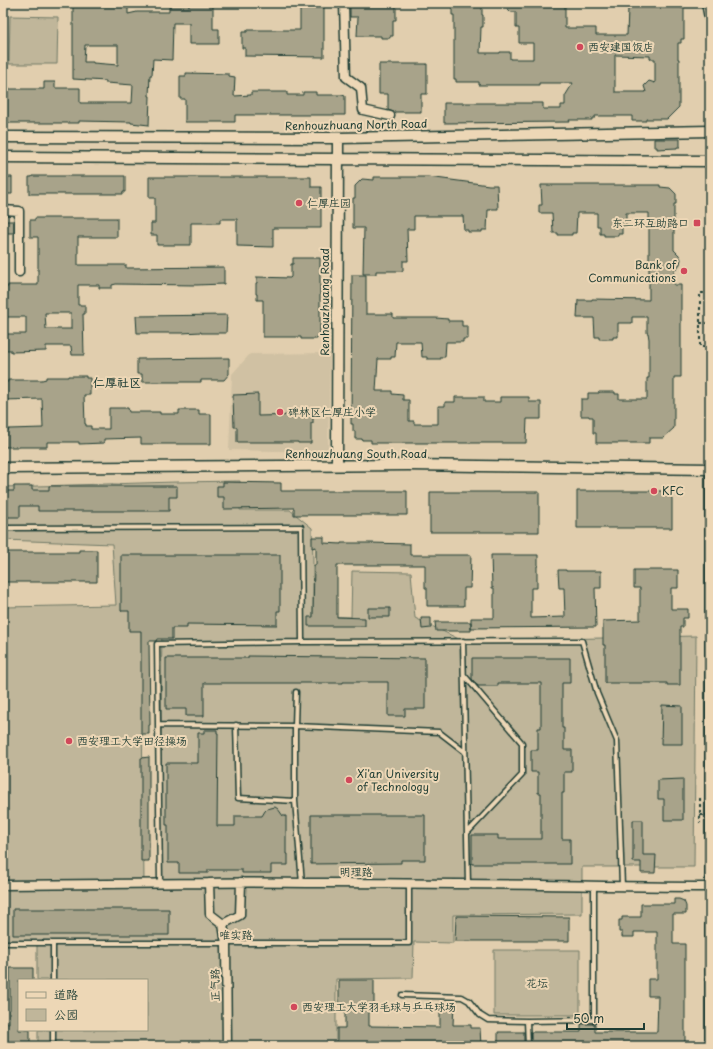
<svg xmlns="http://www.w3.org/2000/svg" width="713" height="1049" font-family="'Playpen Sans','LXGW WenKai TC',sans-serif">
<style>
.built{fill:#d0c1a3}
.green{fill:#c0b69a;stroke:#707a67}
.building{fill:#a8a38a;stroke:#1f3d34;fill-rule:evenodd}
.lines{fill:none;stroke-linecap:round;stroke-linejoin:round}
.service-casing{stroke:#1f3d34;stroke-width:7}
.minor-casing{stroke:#1f3d34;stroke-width:11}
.tertiary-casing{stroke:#1f3d34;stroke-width:13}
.path{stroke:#1f3d34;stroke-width:2;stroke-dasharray:3 3;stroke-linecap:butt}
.service{stroke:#edd7b6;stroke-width:4}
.minor{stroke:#edd7b6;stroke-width:8}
.tertiary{stroke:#edd7b6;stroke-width:10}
.path-bridge{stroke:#1f3d34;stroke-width:2;stroke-dasharray:3 3;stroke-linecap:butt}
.poi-dot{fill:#d1495b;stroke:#edd7b6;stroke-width:1.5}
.labels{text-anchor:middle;stroke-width:4;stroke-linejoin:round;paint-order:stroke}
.poi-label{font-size:11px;fill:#1f3d34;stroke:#edd7b6;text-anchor:start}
.street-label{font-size:11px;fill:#1f3d34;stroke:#edd7b6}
.park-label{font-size:11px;fill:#2f493e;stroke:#edd7b6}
.neighbourhood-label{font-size:12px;font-weight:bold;fill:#1f3d34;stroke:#edd7b6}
</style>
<rect width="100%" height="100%" fill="#e1ceae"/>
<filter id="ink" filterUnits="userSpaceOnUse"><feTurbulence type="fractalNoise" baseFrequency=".025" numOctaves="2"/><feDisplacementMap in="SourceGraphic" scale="8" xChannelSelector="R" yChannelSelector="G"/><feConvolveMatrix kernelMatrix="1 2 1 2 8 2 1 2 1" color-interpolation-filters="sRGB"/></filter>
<g filter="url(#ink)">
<path class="built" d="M330,353L328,452L229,450L232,374L250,354Z"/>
<path class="green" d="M10,16L58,17L57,64H9Z
M240,481V510H290L312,528L313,559V616L351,617L352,571L411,572L415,618L463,641L696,636L694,867H582V914L453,915V943L414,942L413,978L336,979V1046H38V1030H147V980H37V944L3,943V886L160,883L162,615L141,616L144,884L3,885V607L116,605L112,544L3,540V487L176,482Z
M580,950V1015H494V950Z"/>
<path class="building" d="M95,3H128V14L137,12H169V7H189V3H213V29H219V44H189V23H173L172,60L153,59L152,75H150L149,96H150L149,125L131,123V122L79,121V123H3V89H44V82H55V88H80V103H132L133,85L106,83V81L73,79V6L86,5L95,6ZM85,45H118V65L93,63V62H84Z
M300,3H324V57L245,56V48H242V32H247V30H300Z
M358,3H387V5L396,6V20H393V36H390V38H381V36H357L358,17H350V6H354V4H358Z
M452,3H480V5H482V15H483V27H481L480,53H500V52H510V59H533V43H519V28H516V12H511L502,3H565V28H596V35H627L628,8H631V5H634V3H678V5H681V8H684V39H681V43H678V59H679V107L667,119H646V121H632V116H595V118H592V120H569L570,122L444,123V103H543V109H561V105H565V96L573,83H539V85H479V82H456V79H454V15H452ZM615,55L650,56V59H655V83L649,81L644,86L646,92H615Z
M379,64H427V94H421V112H394L388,110V94H379Z
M186,73L229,74V76L235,77L234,96L251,95V92H287V95H303V92H316V95H342L345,96V115H235V122H185V99H180V76H186Z
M654,139H680V147H677V148L657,149V147H654Z
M32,176H125V192H123V194H29V177H32Z
M3,177H12V194H3Z
M149,177H311V187H321V228H273V247L237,246V219H220V223H191V245H157V235H151V223H155V198H149Z
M374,177H428L489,185H497L498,209H491V210H488L487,230H482V232H468V230H464L463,216H414V229H407L408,261H403V271H376V274H363L364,228H353V198H355V186L362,179L374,180Z
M541,185H660V187L670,188L676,194V204H674V250L679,255L681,259L680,264L677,268L674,270V285H681V377H674V428L663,438H649V443H596V433H593V417H589V416H581V399H588V393H599V392H615V394H619V399H647V378H649V339L648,333H647V317H632V323H618V337H613V339H599V337H595L594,318H577L578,300H592V299L649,300V213H626V226H622V234H618V236H604V234H600V226H597V213H577L576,233H572V235H558V233H553L552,213H539V205H542Z
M35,218H117V237H78V265H126V268L224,267V284L196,285L116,284L112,285V288H99V285H78V305H85V314H83L84,355H72L71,346H46V351L11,352V350H3V334H26V317H4L3,287H8V285H38V237H30V220H35ZM45,313H71V329H46Z
M3,221H14V233H3Z
M293,258H320V337H317V339H301V337H263V300H257V294H256V283H257V277L290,278L291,277V264H293Z
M352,275H366V314H393V318H436L448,319V321H462V326H468V339H463V342H446L445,357H441V359H427V357H422L421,342H396L395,357H391V359H378L376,391H392V394L403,395V400H409V421H414V424H438V406H445V402H455V397H484V402H500V397H529V402H541V419H527L526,443H371V440H362V439H355V431H353V424H351Z
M227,315L226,333H201V332L182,333H137L136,316Z
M229,358V374L224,380H201V382H142V374H137V359Z
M68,376H86V378H90V395H84L85,424H86V426H91V429H109V408H128L129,412H160V414H179V410H199V414H211V444H141V438L104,439V443L79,444V442H47V447H3V430H9V429L43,428L42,399L3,400V382H8V380H42L46,379V377H68Z
M258,394V416L299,415V412H313V423H311V443H298V442H237V427H234L233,395Z
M223,482L281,483V491H407V515H294V508L224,509V497H217V486H223Z
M14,486H32V490H49V486H177V497H169V511H38V506H20V517H3V491H14Z
M577,491H665L672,498V528H577Z
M430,492H539V532H430Z
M312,537H324V543L341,544V543H370L410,544V555H471L470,588H464V606H427V588H425V565H337V617L365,618V626H308V617H313L314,565H316V547L312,548Z
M79,550H97V582H3V552H79Z
M121,555H280V611H277V625L187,624V628H172V639H157L156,641H149L150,725H149V734H141V631H129V611H121Z
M491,555H538V566H537V588H531V618L565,617L564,588H559L558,570H566V571H601V588H595L596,627L471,628V618H494V588H492Z
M634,570H678V588H671V609H688V618H683V627H680V685H667V683H605V645H603V621L640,620V588H634Z
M368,608H390V617H368Z
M421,618H431V628L422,629Z
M435,622H471V631H436Z
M248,656L425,658V709H405V716H388V682H343V683H204V716H186V709H166V658H248Z
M472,658H570V683H562V728H564V750H572V772H564V793H562V839H570V864H472V835H498V839H541V793H538V772H531V750H538V728H541V683H498V686H478L472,679Z
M662,705L682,706V744H661Z
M204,730H217V733H218L217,826H235V816H262L265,811L267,809L275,807L278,809L283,816H286V854H288V865H271V873H242V870H208V873H179V863H168V825H166V763H198V733H204Z
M149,757V861H141V758Z
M683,779V820H664V799H658V780Z
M311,815H425V860H401V863L311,864Z
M633,820H643V855H656L655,873H641V862H633Z
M674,899H679L684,901L686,906V914H673V944H685V1046H531V1032H581V1024H595V1032H657L658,996H648V979H657V932H634V937H622V932H619V920H622V917H641V904H674Z
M13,909H169V935H13Z
M456,916L569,917V941H455Z
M10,968H33V980H19V1030H30V1046H3V1023H9V1010H10Z
M339,980H374V1008H369V1026L440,1027V1003H454L453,1025H471V1028H480L481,1046H337V1028H345V1004H339Z
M498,1032H524V1046H498Z"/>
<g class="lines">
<defs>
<path id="service" d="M3,528L301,527L302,642L157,644L160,883
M463,641L468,884
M302,642L582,641L597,693L617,741L622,886
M464,675L522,743V775L467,833
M296,692L295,726L439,732L465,752
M158,725L295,726V801L302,883
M236,725L238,798L295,801
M3,943H409V883
M53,943V980
M402,995L462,997L469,1001L480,1015L488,1020L527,1021
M53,1030V1046
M528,1046L527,1021L594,1020V886"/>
<path id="minor" d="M344,3L346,77L361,88L363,110L390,116
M706,3L710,23
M3,210L19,211V272
M209,883L210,914L223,924L240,915L241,882
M3,885L209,883C247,882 285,883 324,883C452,883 581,886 710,887
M223,924L226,944L227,1046
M710,1046V474"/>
<path id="tertiary" d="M3,137L338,138L710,131
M3,157L710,161
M337,465L338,138
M3,468L408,465L710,469"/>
</defs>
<use href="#service" class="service-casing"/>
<use href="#minor" class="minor-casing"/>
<use href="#tertiary" class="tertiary-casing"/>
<path class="path" d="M710,293H700V347H710
M700,323H710
M700,798V823"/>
<use href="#service" class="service"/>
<use href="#minor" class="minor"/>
<use href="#tertiary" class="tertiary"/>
<path class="path-bridge" d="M700,815H710"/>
</g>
</g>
<g class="poi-dot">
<circle cx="580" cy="47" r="4"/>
<circle cx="299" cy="203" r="4"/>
<rect x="693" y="219" width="8" height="8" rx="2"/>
<circle cx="684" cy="271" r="4"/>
<circle cx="280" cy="412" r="4"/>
<circle cx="654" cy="491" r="4"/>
<circle cx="69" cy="741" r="4"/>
<circle cx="349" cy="780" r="4"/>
<circle cx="294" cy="1007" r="4"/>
</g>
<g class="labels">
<g class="poi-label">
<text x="588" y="51">西安建国饭店</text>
<text x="307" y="207">仁厚庄园</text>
<text x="689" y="227" text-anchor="end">东二环互助路口</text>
<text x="676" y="269" text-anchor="end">Bank of<tspan x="676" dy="13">Communications</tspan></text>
<text x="288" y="416">碑林区仁厚庄小学</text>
<text x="662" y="495">KFC</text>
<text x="77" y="745">西安理工大学田径操场</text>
<text x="357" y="778">Xi'an University<tspan x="357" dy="13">of Technology</tspan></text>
<text x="302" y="1011">西安理工大学羽毛球与乒乓球场</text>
</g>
<g class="street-label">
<text transform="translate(356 125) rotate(-1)" y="4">Renhouzhuang North Road</text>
<text transform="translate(325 302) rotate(-90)" y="4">Renhouzhuang Road</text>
<text x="356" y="458">Renhouzhuang South Road</text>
<text x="356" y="876">明理路</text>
<text x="236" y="939">唯实路</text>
<text transform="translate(215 985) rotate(-91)" y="4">正气路</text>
</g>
<g class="park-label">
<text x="537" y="987">花坛</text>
</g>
<g class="neighbourhood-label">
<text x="117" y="387">仁厚社区</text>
</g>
</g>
<rect width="713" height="1049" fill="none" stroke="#edd7b6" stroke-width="16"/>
<rect x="8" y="8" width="697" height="1033" fill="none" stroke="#1f3d34" stroke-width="1.5" filter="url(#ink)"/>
<rect x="18" y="979" width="130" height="52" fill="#edd7b6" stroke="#9b9982"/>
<rect x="26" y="992" width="20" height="6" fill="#edd7b6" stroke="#9b9982"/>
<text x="54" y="999" font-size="12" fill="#1f3d34">道路</text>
<rect x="26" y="1009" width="20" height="12" fill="#c0b69a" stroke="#9b9982"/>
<text x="54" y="1019" font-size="12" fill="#1f3d34">公园</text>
<path d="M567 1023v6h77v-6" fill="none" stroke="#1f3d34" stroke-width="2"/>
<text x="573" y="1023" font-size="12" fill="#1f3d34" stroke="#edd7b6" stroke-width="3" paint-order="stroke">50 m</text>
</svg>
